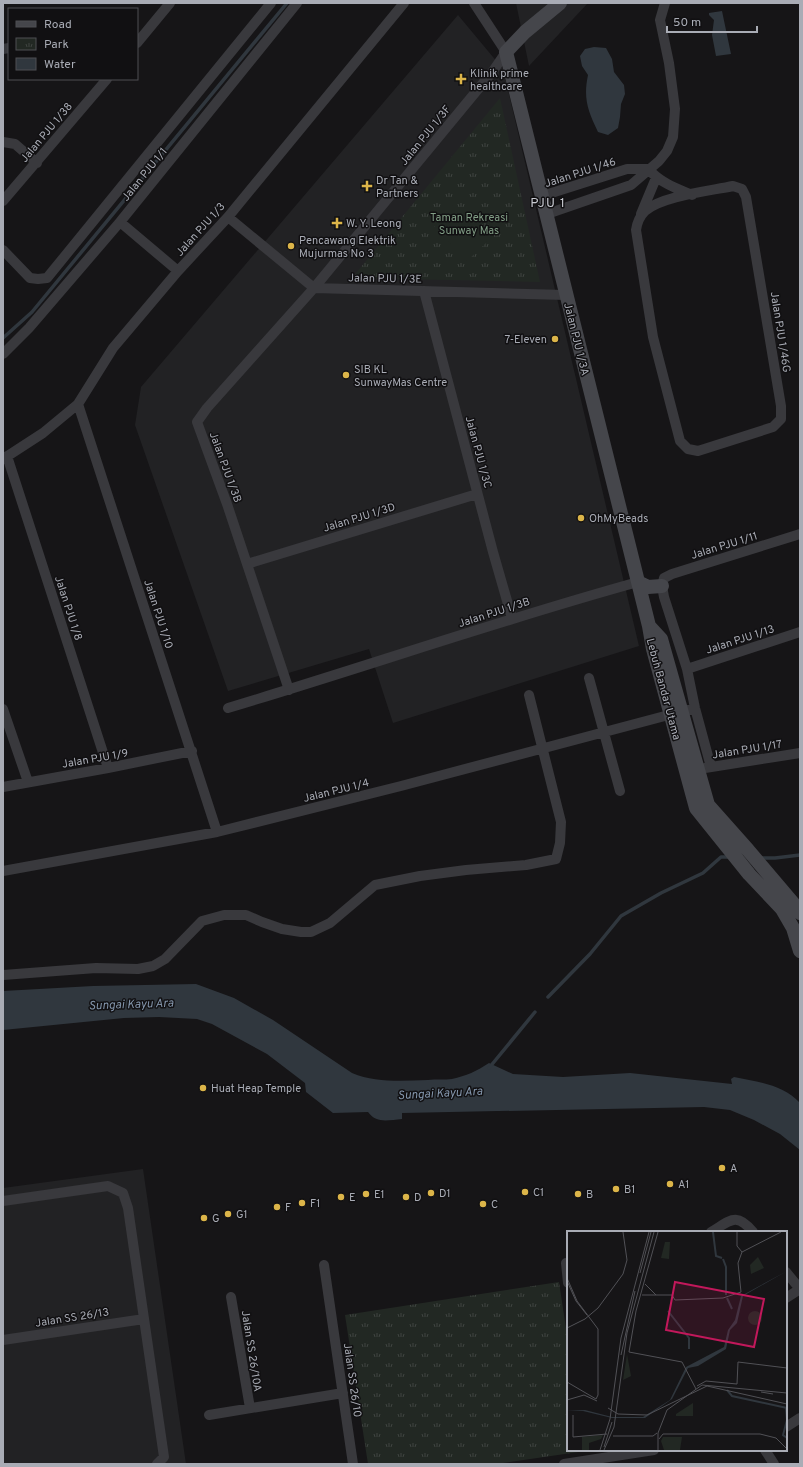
<svg xmlns="http://www.w3.org/2000/svg" width="803" height="1467" font-family="Overpass,sans-serif">
<style>
.built{fill:#222224}
.park{fill:url(#park-tufts)}
.garden{fill:#222823}
.water{fill:#30373e}
.lines{fill:none;stroke-linecap:round;stroke-linejoin:round}
.stream{stroke:#30373e;stroke-width:3.5}
.minor{stroke:#39393d;stroke-width:10}
.secondary{stroke:#45464b;stroke-width:14}
.poi-dot{fill:#dcb549;stroke:#111012;stroke-width:1.5}
.labels{text-anchor:middle;stroke-width:3;stroke-linejoin:round;paint-order:stroke}
.poi-label{font-size:11px;fill:#a9acb5;stroke:#111012;text-anchor:start}
.street-label{font-size:11px;fill:#a9acb5;stroke:#111012}
.park-label{font-size:11px;fill:#829e86;stroke:#111012}
.water-label{font-size:12px;font-style:italic;fill:#8496ac;stroke:#111012}
.quarter-label{font-size:13px;letter-spacing:1px;fill:#c9cbd2;stroke:#111012}
.inset-river{fill:none;stroke:#30373e;stroke-width:2}
.inset-road{fill:none;stroke:#515156;stroke-width:1}
.view{fill:#c2185b;fill-opacity:0.15;stroke:#c2185b;stroke-width:2}
.inset-edge{fill:none;stroke:#a9acb5;stroke-width:2}
</style>
<defs>
<pattern id="park-tufts" width="24" height="20" patternUnits="userSpaceOnUse"><rect width="24" height="20" fill="#222823"/><path d="M3 7l-1-3M5 7V3M7 7l1-3M15 17l-1-3M17 17v-4M19 17l1-3" fill="none" stroke="#3f4441"/></pattern>
</defs>
<rect width="100%" height="100%" fill="#161517"/>
<path class="built" d="M516,3H588L529,66Z
M458,15L503,69L639,646L393,723L369,649L228,691L135,425L141,387Z
M143,1169L186,1464H3V1188Z"/>
<path class="park" d="M500,98L540,282L352,278Z
M559,1282L568,1342V1450L585,1451L496,1464H368L345,1315Z"/>
<path class="garden" d="M452,205L487,242L467,261L432,224Z"/>
<path class="water" d="M722,11L731,54L716,56L712,35L714,20L709,15V13C713,12 718,12 722,11Z
M594,47L606,48L612,59L614,72L624,85L625,94L621,104L620,117L618,128L608,135L598,132C588,111 583,99 588,75L582,66L580,56L585,49Z
M196,984L234,998L273,1020L352,1073C376,1083 402,1081 428,1080C436,1079 445,1080 452,1079C466,1076 477,1071 489,1063L513,1074L563,1077L630,1073L732,1084L731,1079L734,1077C758,1082 783,1084 800,1103V1150L780,1134L754,1120L730,1110L704,1107L402,1113V1119C388,1120 377,1124 368,1112L333,1113L306,1092L305,1083L267,1054L212,1024L197,1019L159,1017L124,1018L3,1030V991L93,986Z"/>
<g class="lines">
<path class="stream" d="M3,338L32,312L287,3
M759,858H775L800,855
M548,997L590,954L621,916L661,893L703,873L721,857H731
M489,1068L535,1012"/>
<path class="minor" d="M137,43L170,3
M3,49L9,48
M3,142L15,144L37,163
M648,169C661,183 675,188 692,195
M733,186L742,189L746,197L781,406V419L773,427L698,451L688,449L680,441L653,337L636,230C637,223 640,216 645,211C662,196 710,191 733,186Z
M542,196L627,169H648
M3,201L107,79
M547,214L631,185L659,161L667,151L673,137L675,109L669,63L660,20L665,3
M641,214L656,178
M228,217L314,288L566,295
M120,222L178,271
M3,250L30,278L38,279L47,278L271,3
M424,291L493,552L512,618
M3,354L29,328L120,222L297,3
M78,404L217,832
M7,456L108,768
M3,459L43,433L78,404L113,348L178,271L228,217L404,3
M247,564L477,494
M687,669L800,632
M589,678L620,791
M289,690L227,504L197,422L207,408L314,288L493,71L506,52L474,3
M228,708C365,667 500,620 638,582
M3,709L28,782
M711,767L695,708L687,669L664,597L662,586L664,578L672,574L800,534
M705,768L800,753
M3,787L108,768L192,751
M3,871L217,832L401,786L695,708
M3,975L96,968L138,969L153,966L165,959L202,921L224,915H246L262,922L282,929L301,932H311L330,923L375,885L420,876L466,870L526,865L556,859L560,843L561,822L529,695
M3,1201L108,1186L123,1193L128,1208L164,1457L157,1464
M711,1232C730,1221 736,1211 753,1232
M568,1263H566L568,1283
M324,1265L353,1464
M786,1272L800,1289L786,1298
M231,1297L250,1408
M3,1340L144,1319
M209,1415L343,1393
M786,1427L800,1418
M765,1450L774,1464
M564,1464L654,1450"/>
<path class="secondary" d="M560,3L525,32L506,52L649,626L653,649L696,808L749,874L782,909L793,928L800,951
M638,582L648,587L662,586
M649,626L661,639L708,805L748,850L798,909L800,913"/>
</g>
<g class="poi-dot">
<path d="M459 73h4v4h4v4h-4v4h-4v-4h-4v-4h4z"/>
<path d="M365 180h4v4h4v4h-4v4h-4v-4h-4v-4h4z"/>
<path d="M335 217h4v4h4v4h-4v4h-4v-4h-4v-4h4z"/>
<circle cx="291" cy="246" r="4"/>
<circle cx="555" cy="339" r="4"/>
<circle cx="346" cy="375" r="4"/>
<circle cx="581" cy="518" r="4"/>
<circle cx="203" cy="1088" r="4"/>
<circle cx="722" cy="1168" r="4"/>
<circle cx="670" cy="1184" r="4"/>
<circle cx="616" cy="1189" r="4"/>
<circle cx="525" cy="1192" r="4"/>
<circle cx="431" cy="1193" r="4"/>
<circle cx="366" cy="1194" r="4"/>
<circle cx="578" cy="1194" r="4"/>
<circle cx="341" cy="1197" r="4"/>
<circle cx="406" cy="1197" r="4"/>
<circle cx="302" cy="1203" r="4"/>
<circle cx="483" cy="1204" r="4"/>
<circle cx="277" cy="1207" r="4"/>
<circle cx="228" cy="1214" r="4"/>
<circle cx="204" cy="1218" r="4"/>
</g>
<g class="labels">
<g class="poi-label">
<text x="470" y="77">Klinik prime<tspan x="470" dy="13">healthcare</tspan></text>
<text x="376" y="184">Dr Tan &amp;<tspan x="376" dy="13">Partners</tspan></text>
<text x="346" y="227">W. Y. Leong</text>
<text x="299" y="244">Pencawang Elektrik<tspan x="299" dy="13">Mujurmas No 3</tspan></text>
<text x="547" y="343" text-anchor="end">7-Eleven</text>
<text x="354" y="373">SIB KL<tspan x="354" dy="13">SunwayMas Centre</tspan></text>
<text x="589" y="522">OhMyBeads</text>
<text x="211" y="1092">Huat Heap Temple</text>
<text x="730" y="1172">A</text>
<text x="678" y="1188">A1</text>
<text x="624" y="1193">B1</text>
<text x="533" y="1196">C1</text>
<text x="439" y="1197">D1</text>
<text x="374" y="1198">E1</text>
<text x="586" y="1198">B</text>
<text x="349" y="1201">E</text>
<text x="414" y="1201">D</text>
<text x="310" y="1207">F1</text>
<text x="491" y="1208">C</text>
<text x="285" y="1211">F</text>
<text x="236" y="1218">G1</text>
<text x="212" y="1222">G</text>
</g>
<g class="street-label">
<text transform="translate(46 132) rotate(-50)" y="4">Jalan PJU 1/38</text>
<text transform="translate(425 135) rotate(-51)" y="4">Jalan PJU 1/3F</text>
<text transform="translate(580 172) rotate(-18)" y="4">Jalan PJU 1/46</text>
<text transform="translate(144 174) rotate(-51)" y="4">Jalan PJU 1/1</text>
<text transform="translate(200 229) rotate(-48)" y="4">Jalan PJU 1/3</text>
<text transform="translate(385 278) rotate(1)" y="4">Jalan PJU 1/3E</text>
<text transform="translate(781 332) rotate(81)" y="4">Jalan PJU 1/46G</text>
<text transform="translate(577 339) rotate(76)" y="4">Jalan PJU 1/3A</text>
<text transform="translate(479 452) rotate(75)" y="4">Jalan PJU 1/3C</text>
<text transform="translate(226 467) rotate(70)" y="4">Jalan PJU 1/3B</text>
<text transform="translate(359 517) rotate(-17)" y="4">Jalan PJU 1/3D</text>
<text transform="translate(724 545) rotate(-17)" y="4">Jalan PJU 1/11</text>
<text transform="translate(69 608) rotate(72)" y="4">Jalan PJU 1/8</text>
<text transform="translate(494 612) rotate(-18)" y="4">Jalan PJU 1/3B</text>
<text transform="translate(159 614) rotate(72)" y="4">Jalan PJU 1/10</text>
<text transform="translate(740 639) rotate(-18)" y="4">Jalan PJU 1/13</text>
<text transform="translate(664 689) rotate(75)" y="4">Lebuh Bandar Utama</text>
<text transform="translate(747 749) rotate(-9)" y="4">Jalan PJU 1/17</text>
<text transform="translate(95 758) rotate(-10)" y="4">Jalan PJU 1/9</text>
<text transform="translate(336 790) rotate(-14)" y="4">Jalan PJU 1/4</text>
<text transform="translate(72 1317) rotate(-9)" y="4">Jalan SS 26/13</text>
<text transform="translate(252 1351) rotate(81)" y="4">Jalan SS 26/10A</text>
<text transform="translate(353 1380) rotate(82)" y="4">Jalan SS 26/10</text>
</g>
<g class="park-label">
<text x="469" y="221">Taman Rekreasi<tspan x="469" dy="13">Sunway Mas</tspan></text>
</g>
<g class="water-label">
<text transform="translate(131 1004) rotate(-2)" y="4">Sungai Kayu Ara</text>
<text transform="translate(440 1093) rotate(-3)" y="4">Sungai Kayu Ara</text>
</g>
<g class="quarter-label">
<text x="548" y="207">PJU 1</text>
</g>
</g>
<g transform="translate(567 1231)">
<rect width="220" height="220" fill="#161517"/>
<path d="M96,206H115L113,219H97L94,210Z" fill="#222823"/>
<path d="M36,204L34,208L22,212V219H15V206Z" fill="#222823"/>
<path d="M98,11H103L102,28L94,27ZM191,26L197,37L184,43L183,34ZM181 87a7 7 0 1 1 14 0a7 7 0 1 1-14 0ZM60,123L64,145L56,149ZM126,172V185H109V183Z" fill="#222823"/>
<path d="M220,40L176,65L170,92L163,99L159,118L131,135L121,137L105,168L78,187H45L16,180H0L18,179L45,186H76L103,169L119,136L157,116L161,99L168,89L174,65Z" fill="#30373e"/>
<path class="inset-river" d="M146,1L149,25L155,27M156,28L159,36V64M160,67L165,78M101,80L122,107V118M160,159L165,165L220,177M219,177L220,189L216,204L220,207"/>
<path class="inset-road" d="M91,1L69,80L62,121L115,131M170,1V15L175,21M73,42L84,1M0,47L10,70L31,98V164L29,168L0,151M0,50L9,70L20,84M78,53L89,64M75,64H105L108,69L156,67L174,61L171,32L175,21L214,1M0,97L18,88L31,77L56,43L60,29L56,1M54,124L68,60M115,131L129,158M130,155L139,150L170,153L171,131L220,137M194,161L206,163M0,169L17,164L30,170M41,177L51,183L80,184L140,155L220,173M6,184V206L40,203M46,205H86L90,202M92,208L96,203H193L209,207L220,218M37,216L45,191M33,219L43,188L54,107L82,1M37,219L47,196L60,102L87,1M91,219V202L100,179L135,154L220,162"/>
<path class="view" d="M108,51L197,68L187,116L99,99Z"/>
<rect width="220" height="220" class="inset-edge"/>
</g>
<rect width="803" height="1467" fill="none" stroke="#a9acb5" stroke-width="8"/>
<rect x="8" y="8" width="130" height="72" fill="#111012" stroke="#4e4e53"/>
<rect x="16" y="21" width="20" height="6" fill="#45464b" stroke="#4e4e53"/>
<text x="44" y="28" font-size="12" fill="#a9acb5">Road</text>
<rect x="16" y="38" width="20" height="12" fill="url(#park-tufts)" stroke="#4e4e53"/>
<text x="44" y="48" font-size="12" fill="#a9acb5">Park</text>
<rect x="16" y="58" width="20" height="12" fill="#30373e" stroke="#4e4e53"/>
<text x="44" y="68" font-size="12" fill="#a9acb5">Water</text>
<path d="M667 26v6h90v-6" fill="none" stroke="#a9acb5" stroke-width="2"/>
<text x="673" y="26" font-size="12" fill="#a9acb5" stroke="#111012" stroke-width="3" paint-order="stroke">50 m</text>
</svg>
